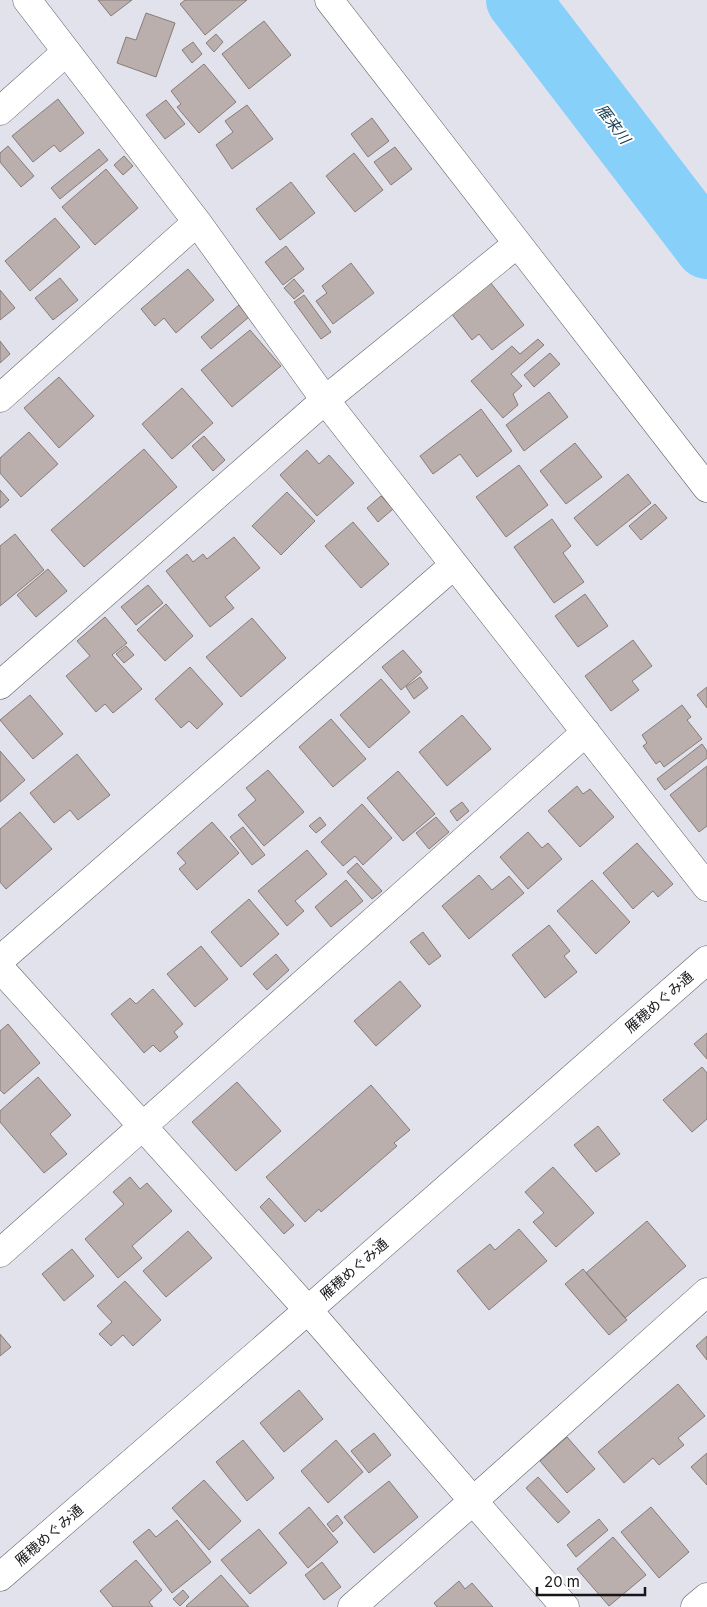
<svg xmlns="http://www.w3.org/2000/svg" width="707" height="1607" font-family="Inter,'Noto Sans JP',sans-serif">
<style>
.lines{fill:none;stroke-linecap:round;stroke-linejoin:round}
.river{stroke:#87d0fa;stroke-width:64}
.building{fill:#baafac;stroke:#867c79}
.street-casing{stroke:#5e5e66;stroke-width:29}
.secondary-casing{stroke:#5e5e66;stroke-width:29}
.street{stroke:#fff;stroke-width:28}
.secondary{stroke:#fff;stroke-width:28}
.labels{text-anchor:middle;stroke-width:4;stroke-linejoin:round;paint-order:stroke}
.street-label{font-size:14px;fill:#16161a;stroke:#fff}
.water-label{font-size:15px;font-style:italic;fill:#194257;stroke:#fff}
</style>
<rect width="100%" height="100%" fill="#e2e2ec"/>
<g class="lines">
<path class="river" d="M518,0L707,247"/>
</g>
<path class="building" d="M98,0H132L111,16Z
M185,0H247L205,35L180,4Z
M146,13L175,23L156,77L117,63L126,37L136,40Z
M264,21L291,55L249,89L222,54Z
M216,34L223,42L214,52L206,43Z
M193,42L202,54L192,63L182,50Z
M204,64L236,102L199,133L177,107L181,104L171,91Z
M58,99L84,133L60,152L54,145L33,162L12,136Z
M166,100L185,124L165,139L146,115Z
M247,105L273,139L232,169L216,145L233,132L225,121Z
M372,118L389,141L368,157L351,134Z
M8,146L34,176L21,187L0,162V153Z
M395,147L412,169L391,185L374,162Z
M99,149L108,160L60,199L51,188Z
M354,153L383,190L355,212L326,176Z
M124,156L133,166L123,175L114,165Z
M106,169L138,208L95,245L62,207Z
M291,182L315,213L280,240L256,209Z
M55,218L80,247L30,291L5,261Z
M286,246L304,269L283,285L265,262Z
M351,263L374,293L333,324L316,301L327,293L322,286Z
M188,269L214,300L176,333L164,318L155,326L141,309Z
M60,278L78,300L53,320L35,298Z
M294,279L304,291L294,299L284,288Z
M490,282L524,325L492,350L479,334L472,340L451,313Z
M0,290L15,308L0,320Z
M304,295L331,332L321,339L294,302Z
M239,305L249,317L211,349L201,337Z
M250,330L281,366L232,407L201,370Z
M538,339L544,345L511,374L522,386L513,394L518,405L503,418L471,381L512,346L520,354Z
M0,341L10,354L0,363Z
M550,353L560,364L534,387L524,375Z
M59,377L94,416L59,448L24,408Z
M182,388L213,423L172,459L142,424Z
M549,392L568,417L524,451L506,425Z
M481,409L512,451L477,477L460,454L433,474L420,456Z
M29,432L58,464L21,497L0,473V458Z
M204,436L225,460L213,471L192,446Z
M575,443L602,477L566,504L540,471Z
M144,449L177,487L84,567L51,530Z
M307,450L319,464L329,455L354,483L317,516L280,475Z
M519,465L548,505L506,537L476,497Z
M628,474L651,503L597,546L574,518Z
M0,490L9,500L0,508Z
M287,492L315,521L281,555L252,526Z
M381,496L393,509L378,522L367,508Z
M655,504L667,518L641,540L629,526Z
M552,519L571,546L563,553L584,582L554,603L514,547Z
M353,522L389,564L361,588L325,546Z
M15,534L44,570L0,606V546Z
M234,537L260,568L225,597L234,608L210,627L166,571L187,554L193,562L203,554L207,559Z
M48,569L67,591L36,617L17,595Z
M148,585L163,603L136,625L121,607Z
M585,594L608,626L578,647L555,616Z
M166,604L193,636L165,661L137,630Z
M105,617L127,643L112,655L142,689L113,713L105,704L96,712L66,676L90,656L77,641Z
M252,618L286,658L241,697L206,657Z
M633,640L652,666L632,681L639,690L611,711L585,676Z
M126,646L134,655L124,663L116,654Z
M403,650L422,672L401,690L382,667Z
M190,667L223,704L197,729L189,721L181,728L155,699Z
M420,677L428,688L414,699L406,687Z
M381,679L410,712L369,748L340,715Z
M707,687V708L697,695Z
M30,695L63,734L33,759L0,720Z
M682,705L691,717L687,720L702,739L664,767L660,761L656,764L643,746L647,743L642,735Z
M462,715L491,749L447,786L419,752Z
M331,719L366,759L333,787L299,747Z
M702,744L707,751V758L665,790L657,779Z
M0,751L25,780L0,802Z
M77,754L110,795L78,820L70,810L54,823L30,793Z
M707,766V826L699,832L670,795Z
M268,770L304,812L264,846L238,815L256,800L246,788Z
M398,771L435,814L403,841L367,798Z
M577,786L583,794L590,789L614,817L580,847L548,811Z
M462,802L469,811L457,821L450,811Z
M362,804L392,838L363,865L355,856L343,866L321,842Z
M20,812L52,849L6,889L0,882V829Z
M320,817L326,825L316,833L309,826Z
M436,817L449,832L429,849L416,833Z
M212,822L239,853L197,890L179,869L186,863L177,853Z
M243,827L265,855L252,865L230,837Z
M528,832L542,848L548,843L562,859L528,889L500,857Z
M637,843L673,884L658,897L653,891L633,909L603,873Z
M307,850L327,874L295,901L304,911L287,926L258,891Z
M357,863L382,891L372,899L347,872Z
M479,875L492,890L509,876L524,893L469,939L442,906Z
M346,880L363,901L331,927L315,907Z
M592,880L630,922L596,954L557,911Z
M249,899L279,934L241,967L211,932Z
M549,925L570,951L564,956L577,972L545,998L512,955Z
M423,932L441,956L429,965L410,942Z
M201,946L228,979L195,1007L167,974Z
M276,954L289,970L267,990L253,974Z
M400,981L421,1006L376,1046L354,1021Z
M153,989L183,1024L174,1032L178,1037L160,1052L153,1045L144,1053L111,1014L130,998L136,1004Z
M8,1024L40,1063L4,1094L0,1090V1031Z
M707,1033V1059L694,1044Z
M702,1067L707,1073V1119L692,1132L663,1100Z
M38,1077L71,1115L50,1134L67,1154L44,1173L0,1122V1111Z
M237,1082L281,1131L236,1171L192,1122Z
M371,1085L410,1130L394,1143L397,1146L321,1212L319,1209L305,1222L266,1177Z
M598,1126L620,1154L596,1172L574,1145Z
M553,1167L594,1213L556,1247L533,1222L544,1213L525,1192Z
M130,1177L140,1189L147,1183L172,1211L132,1246L142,1258L118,1278L85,1239L124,1204L113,1192Z
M269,1198L294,1225L284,1234L260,1207Z
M647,1221L686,1266L625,1318L586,1273Z
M519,1229L547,1261L489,1310L457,1271L490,1244L495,1250Z
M188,1231L212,1258L166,1297L143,1271Z
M72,1249L94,1276L64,1301L42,1274Z
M583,1269L627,1320L609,1335L565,1284Z
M125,1281L161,1320L133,1346L123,1335L111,1346L99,1334L112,1322L97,1306Z
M0,1334L11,1347L0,1356Z
M707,1336V1360L696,1346Z
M678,1384L705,1416L678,1438L684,1445L659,1465L653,1458L624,1483L598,1452Z
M299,1390L323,1419L284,1452L260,1423Z
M374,1433L391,1455L369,1473L351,1451Z
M567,1437L595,1469L567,1493L540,1461Z
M243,1440L274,1478L247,1501L216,1462Z
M336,1440L363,1472L328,1503L301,1471Z
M707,1453V1485L691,1467Z
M538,1477L570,1512L558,1523L526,1488Z
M204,1480L241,1521L209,1550L172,1508Z
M389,1481L418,1517L374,1553L344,1517Z
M309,1507L338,1542L308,1568L279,1533Z
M651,1507L689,1552L659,1578L621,1532Z
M337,1515L343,1523L333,1532L327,1524Z
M599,1519L608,1530L576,1557L567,1545Z
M177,1520L211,1562L172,1593L133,1542L149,1529L156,1537Z
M259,1529L287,1563L250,1594L221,1560Z
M613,1537L646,1575L609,1606L577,1569Z
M136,1560L162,1590L149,1602L153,1607H113L100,1591Z
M322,1562L341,1587L324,1600L305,1575Z
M221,1575L249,1607H187L186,1606Z
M459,1581L465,1589L472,1583L493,1607H437L434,1603Z
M183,1590L189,1597L180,1606L173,1599Z"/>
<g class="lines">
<defs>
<path id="street" d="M27,0L197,222L325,400L707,887
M0,111L66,52
M0,398L197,222
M0,685L325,400L517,244
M0,960L454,565
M0,968L308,1310L565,1607
M0,1253L586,732
M352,1607L473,1501L707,1292
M695,1607L707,1597"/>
<path id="secondary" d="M329,0L707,488
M0,1577L308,1310L707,960"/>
</defs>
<use href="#street" class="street-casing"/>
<use href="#secondary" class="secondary-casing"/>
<use href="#street" class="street"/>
<use href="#secondary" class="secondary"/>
</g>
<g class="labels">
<g class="street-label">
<text transform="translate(659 1002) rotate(-41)" y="5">雁穂めぐみ通</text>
<text transform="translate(354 1269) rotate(-41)" y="5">雁穂めぐみ通</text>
<text transform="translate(49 1535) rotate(-41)" y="5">雁穂めぐみ通</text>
</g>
<g class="water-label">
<text transform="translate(613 124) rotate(53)" y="5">雁来川</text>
</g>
</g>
<path d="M537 1587v8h108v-8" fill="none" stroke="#16161a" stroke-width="2.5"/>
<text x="544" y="1587" font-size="15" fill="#16161a" stroke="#ffffff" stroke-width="4" paint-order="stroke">20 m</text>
</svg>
